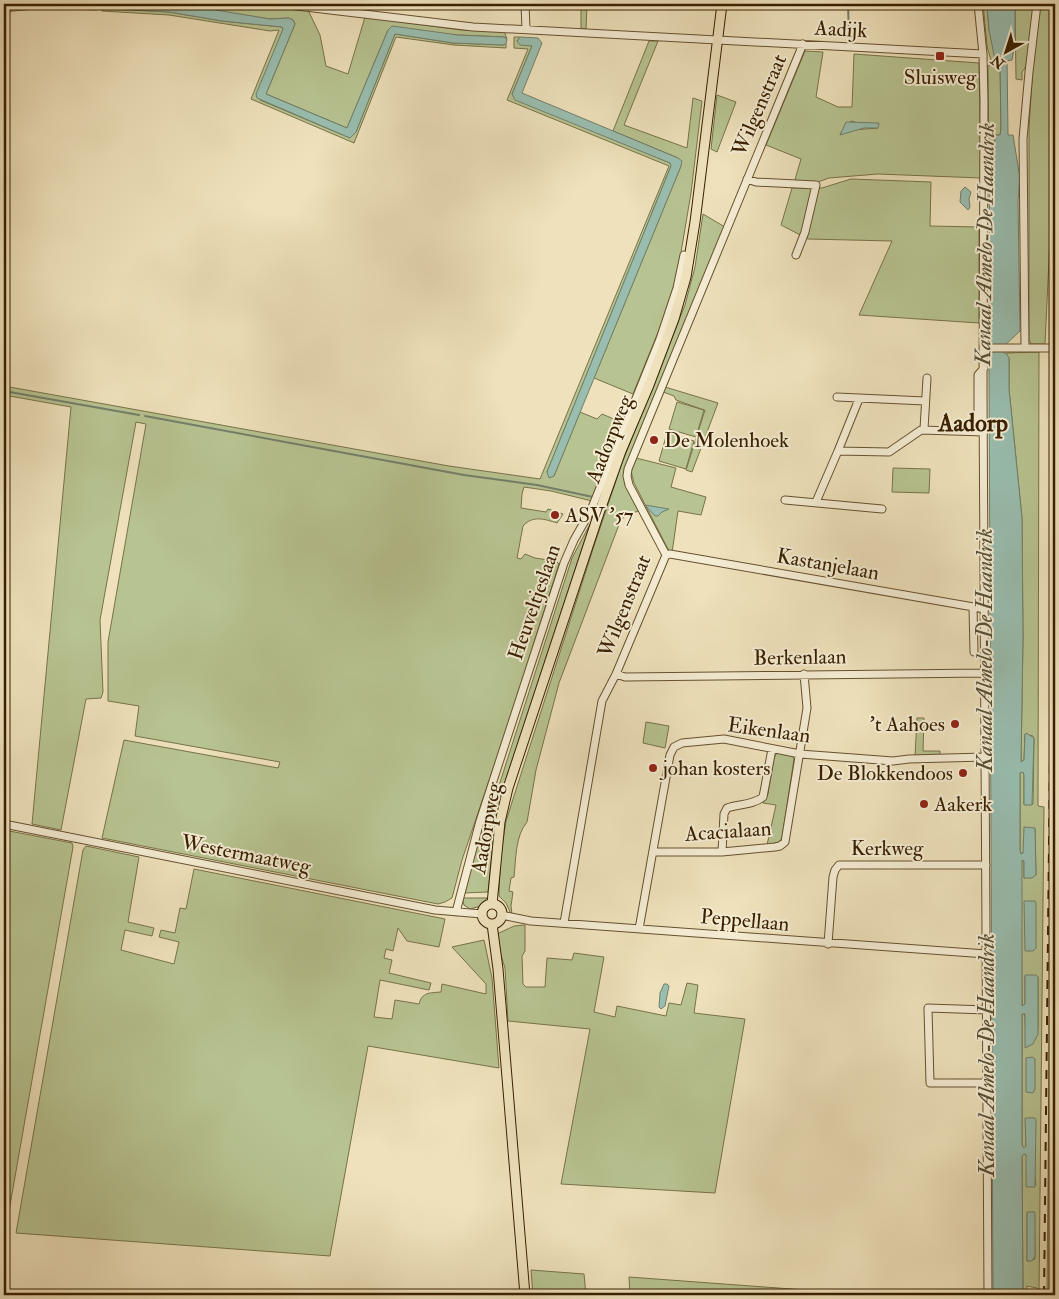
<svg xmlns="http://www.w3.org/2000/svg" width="1059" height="1299" font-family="'IM FELL Double Pica',serif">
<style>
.green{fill:#b7c391;stroke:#787248;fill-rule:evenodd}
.water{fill:#99beb0;stroke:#737f6a}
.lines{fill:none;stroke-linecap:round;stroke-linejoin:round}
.stream{stroke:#737f6a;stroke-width:2}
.minor-casing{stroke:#66502f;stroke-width:9}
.major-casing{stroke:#392000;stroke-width:11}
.minor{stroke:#f4ecd3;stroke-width:7}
.major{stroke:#eee1bb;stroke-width:9}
.rail{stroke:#392000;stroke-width:2;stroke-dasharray:9 9;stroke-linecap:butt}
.poi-dot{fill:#8f2418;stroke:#f4ecd3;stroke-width:2}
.labels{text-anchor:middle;stroke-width:4;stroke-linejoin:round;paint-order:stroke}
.street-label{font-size:21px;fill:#392000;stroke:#f4ecd3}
.poi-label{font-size:21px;fill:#392000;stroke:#f4ecd3;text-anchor:start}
.water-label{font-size:22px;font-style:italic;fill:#564f35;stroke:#f4ecd3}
.quarter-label{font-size:24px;font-weight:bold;fill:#392000;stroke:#f4ecd3}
</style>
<rect width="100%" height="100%" fill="#eee1bb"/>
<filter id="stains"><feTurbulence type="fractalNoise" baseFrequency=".004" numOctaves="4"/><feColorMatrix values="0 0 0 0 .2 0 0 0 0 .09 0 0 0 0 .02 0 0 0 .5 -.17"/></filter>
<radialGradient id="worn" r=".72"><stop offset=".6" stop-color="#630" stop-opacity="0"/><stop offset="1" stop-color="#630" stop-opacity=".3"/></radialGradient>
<path class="green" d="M97,4H99L97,10L45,8L4,12V10L46,5L94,7Z
M104,4H107L113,9L169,12L222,21L282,27L283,29L260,100L350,138L356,132L395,34L453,43L503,45L506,44V48L454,45L396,37L354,143L251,99L279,30L270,31L169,15L102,11Z
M170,4H263L308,10L320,35L326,66L348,74L365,17L461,30L504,31L507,39L504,37L458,35L388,30L347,128L266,94L295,24L293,20L288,18L270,19Z
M581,4H587L586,29L581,28Z
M983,4H987L989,30L1000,60L1001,135H996L989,168L988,66L992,64L987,46Z
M1015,4H1035L1027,65L1022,72V80L1016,79Z
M1040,4H1055V132L1045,344H1031L1029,339V128L1033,64Z
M514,37H520L517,41L532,46L512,94L670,163L671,166L547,472L554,476L580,412L597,419L602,414L621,422L592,501L551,491L524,487L522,494L521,508L546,512L548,509L563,514L557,523C544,519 533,515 523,526L517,558L521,559L525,554L535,558L548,560L551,556L559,564L509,722L462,860L452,898L445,902L438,904L102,838L124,740L278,768L280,762L135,736L139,706L108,701V642L146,424L136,422L100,620L103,692L101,698L86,699L61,830L32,824L71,407L4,395V386L449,466L540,479L669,166L507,100L528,49L514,48Z
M649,41H658L624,125L687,148L693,98L702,101L691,193L677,276L663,320L633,394L594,378L681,166L678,158L613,131Z
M805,51L823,52L816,97L838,107H852L854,54L979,63L981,178L878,174L829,178L818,182L794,183L801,159L766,145ZM851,121L878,128L853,130L840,134Z
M717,95L736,102L717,152L711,149Z
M851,179L931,182L930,226L979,227V323L859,315L892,241L808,239L781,225L792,188H822Z
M703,214L725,227L626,466L641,511C633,512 625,514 620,522L559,683L536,770L527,822C515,836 516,860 514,877L511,878L509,891L513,892L511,906L512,914H511L506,903L499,896V893L501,853L506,821L593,549L622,463L685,305L695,267Z
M1039,352L1038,806L1044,807L1039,1295H1037V1288L1027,1286V1295H1023L1022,1156L1024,1154L1026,1155L1034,1187L1036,1185L1026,1118V1147L1024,1148L1022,1145V1014H1025L1026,1047L1033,1043L1038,1027V977L1025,976V1004L1024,1006H1022L1021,866L1022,860L1024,861V878L1036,875L1035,829L1023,853L1021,854L1020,850V773L1023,772L1024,775V804H1033L1034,739L1033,736L1025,734L1024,760L1021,762L1023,637L1022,518L1009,389V358L1006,355V353ZM1034,1212L1035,1259L1027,1261V1213Z
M665,387L718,403L692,472L686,470L705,410H704L696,437L669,429L677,402L704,410L676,400L674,396L663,392Z
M1055,397V1295H1047Z
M667,433L694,441L686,469L659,461Z
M636,458L676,468L671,487L706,497L701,515L678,511L672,553L668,549L634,483L631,471Z
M893,468L930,469L929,493L892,492Z
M590,524L502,792L495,825L488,892L463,893L485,820L494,801L572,558Z
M917,718H924L923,751H940V757H915Z
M646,722L669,726L665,748L643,743Z
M777,753L792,755L794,759L782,838L779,842L767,845L776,805L763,803L768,794L774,758Z
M4,830L72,843L73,847L6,1228L4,1292Z
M86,846L139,857L128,922L154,928L152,936L125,930L121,950L174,964L179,942L159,937L161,930L175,933L180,908L186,909L194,869L445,919L439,947L407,941L398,928L393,951L386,949L384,958L392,960L389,973L431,983L429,990L380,980L374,1017L392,1019L395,1000L419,1004C422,992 430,993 441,992L442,984L486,994V984L452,947L484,940L492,978L499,1068L368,1046L330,1256L16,1233L83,850Z
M462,898H487L481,906L470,909L464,905Z
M525,925V951L522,956L523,984L526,987H545L547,958L572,960L574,953L604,957L594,1012L615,1017L617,1006L666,1016L669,1003L681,1005L687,983L698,985L694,1013L745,1019L715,1193L561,1184L590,1029L508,1021L505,968L499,949L497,934L514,926Z
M531,1270L584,1274L586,1295H533Z
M629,1277L873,1295H630Z"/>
<path class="water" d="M4,4H97L94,7L46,5L4,10Z
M107,4H180L270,19L289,18L293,20L295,24L266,94L347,128L388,30L392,26L458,35L504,37L507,39L506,44L503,45L453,43L395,34L356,132L350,138L257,98L256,94L283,29L282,27L222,21L169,12L112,9Z
M987,4H1015V43L1012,60L1007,61L1008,133V135H1013L1020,178L1018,200L1020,331L1004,346V353H1006L1009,358V389L1022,518L1023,637L1021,762L1024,760L1025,734L1026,733L1034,738L1032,805H1024V775L1023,772L1020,773V850L1021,854L1023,853L1024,827L1035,828L1036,875L1032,878H1024V861L1022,860V1006L1025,1004V975H1036L1038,977V1034L1033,1044L1025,1048V1014H1022V1145L1024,1148L1026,1146L1025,1118H1035L1036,1120L1035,1187H1026V1155L1024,1154L1022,1156L1023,1295H993L989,371V355L992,352H995L996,346L990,343L989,168L996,135H1000L1001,128L1000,61L995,60L989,30Z
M520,37L538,38L542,43L522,93L678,158L682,161L681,166L554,476L549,478L547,472L671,166L670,163L515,100L512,94L532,46L520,45L517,41Z
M846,122L879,123L878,128H864L840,135Z
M965,187L971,192L969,199L970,207L968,210L960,202L961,191Z
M645,505L669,509L662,512L658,516H655Z
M1024,901H1035L1036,903V948L1033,951H1025Z
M664,984H667L669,986L665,1006L661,1009L659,1007L660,993Z
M1032,1057L1035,1059V1089L1033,1093L1026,1092V1058Z
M1027,1212H1035V1256L1032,1261H1027Z"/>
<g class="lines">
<path class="stream" d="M848,4L849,37
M4,391L139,415
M145,416L464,475L537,485L593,497"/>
<defs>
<path id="minor" d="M280,4L473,27L983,54
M525,4L526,29
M978,4L983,54L984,102L983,393L988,1295
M747,179L756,182L816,185L805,232L796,255
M983,348H1055
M1025,348L1023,139L1029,72L1037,4
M837,397L925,401
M924,429L927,378
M978,432V375L984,368
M838,451L859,399
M785,500L882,509
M816,502L838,451L889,452L921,430L984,432
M666,555L629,485L627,476L628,469L803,44
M666,555L670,554L985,609
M973,607L974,652
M616,674L625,677L985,673
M4,824L435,910L482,914
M653,852H722L775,847L780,846L785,842L807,708L804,674
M722,852L724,814L727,808C739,804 753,805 763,797L772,749
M456,912L480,821L564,563L574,540L591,510L660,339L677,288L684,255
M501,915L531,921L986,954
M564,923L602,701L616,674L666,555
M639,929L670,755L674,747L682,743L724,739L800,754L893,761L909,759L985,757
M828,944L833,877L835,870L839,865H986
M987,1010L928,1008L930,1083H987"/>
<path id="major" d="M492,904L500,822L508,788L599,513L621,451L649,385L674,319L686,277L695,222L722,4
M482 914a10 10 0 1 1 20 0a10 10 0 1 1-20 0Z
M492,924L498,969L525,1295"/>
</defs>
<use href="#minor" class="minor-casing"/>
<use href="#major" class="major-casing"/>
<use href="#minor" class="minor"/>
<use href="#major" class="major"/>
<path class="rail" d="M1053,973L1055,996
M1044,1295L1055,304"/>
</g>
<g class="poi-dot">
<rect x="935" y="51" width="10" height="10" rx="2.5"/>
<circle cx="654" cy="440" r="5"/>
<circle cx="555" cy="515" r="5"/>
<circle cx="955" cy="724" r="5"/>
<circle cx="653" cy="768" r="5"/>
<circle cx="963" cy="773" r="5"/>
<circle cx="924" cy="804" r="5"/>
</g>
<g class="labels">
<g class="street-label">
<text transform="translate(841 29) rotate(3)" y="7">Aadijk</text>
<text transform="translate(759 105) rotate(-67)" y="7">Wilgenstraat</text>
<text transform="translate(609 439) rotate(-68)" y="7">Aadorpweg</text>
<text transform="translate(828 564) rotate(10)" y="7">Kastanjelaan</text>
<text transform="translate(534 602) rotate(-71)" y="7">Heuveltjeslaan</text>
<text transform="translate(624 606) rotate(-68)" y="7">Wilgenstraat</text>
<text transform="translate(800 657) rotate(-1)" y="7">Berkenlaan</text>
<text transform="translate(769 730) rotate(8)" y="7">Eikenlaan</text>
<text transform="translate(486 828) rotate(-80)" y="7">Aadorpweg</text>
<text transform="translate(728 831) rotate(-4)" y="7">Acacialaan</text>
<text x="887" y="855">Kerkweg</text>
<text transform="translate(246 854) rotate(11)" y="7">Westermaatweg</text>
<text transform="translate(745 920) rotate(5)" y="7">Peppellaan</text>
</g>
<g class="poi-label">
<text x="940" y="84" text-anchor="middle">Sluisweg</text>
<text x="664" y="447">De Molenhoek</text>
<text x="565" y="522">ASV '57</text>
<text x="945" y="731" text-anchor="end">'t Aahoes</text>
<text x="663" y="775">johan kosters</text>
<text x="953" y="780" text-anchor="end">De Blokkendoos</text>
<text x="934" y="811">Aakerk</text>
</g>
<g class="water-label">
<text transform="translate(984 244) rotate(-89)" y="8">Kanaal Almelo-De Haandrik</text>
<text transform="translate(984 650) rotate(-90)" y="8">Kanaal Almelo-De Haandrik</text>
<text transform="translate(986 1055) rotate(-90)" y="8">Kanaal Almelo-De Haandrik</text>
</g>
<g class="quarter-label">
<text x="973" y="431">Aadorp</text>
</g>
</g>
<rect width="1059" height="1299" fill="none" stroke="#eee1bb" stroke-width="20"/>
<rect x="5" y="5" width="1049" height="1289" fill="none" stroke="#392000" stroke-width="2.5"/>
<rect x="10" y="10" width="1039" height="1279" fill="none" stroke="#392000"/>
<g transform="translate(1006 52) rotate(219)" stroke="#f4ecd3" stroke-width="4" paint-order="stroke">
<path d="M0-4L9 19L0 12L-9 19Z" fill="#392000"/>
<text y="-8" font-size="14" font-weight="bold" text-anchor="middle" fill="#392000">N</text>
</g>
<rect width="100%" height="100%" filter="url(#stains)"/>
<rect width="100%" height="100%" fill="url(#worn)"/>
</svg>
